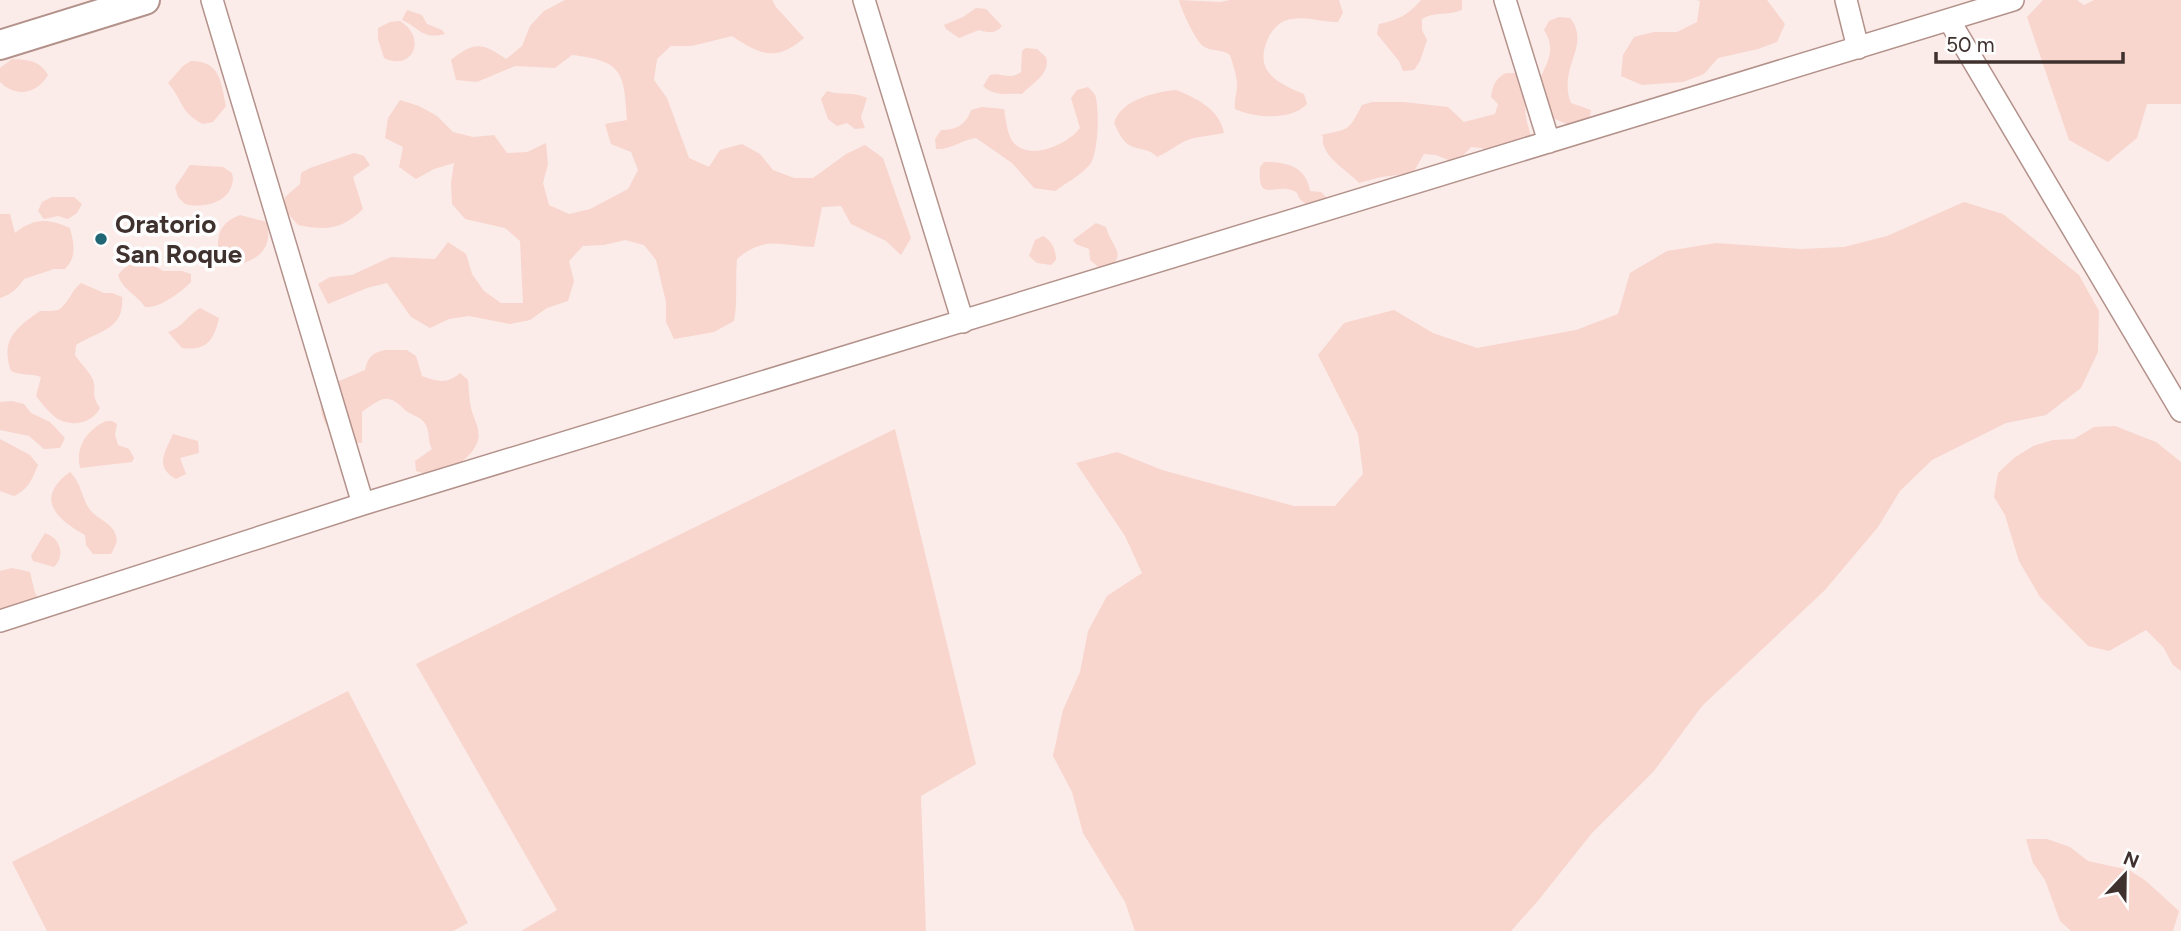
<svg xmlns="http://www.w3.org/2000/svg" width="2181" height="931" font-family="Figtree,sans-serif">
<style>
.green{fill:#f8d5cd}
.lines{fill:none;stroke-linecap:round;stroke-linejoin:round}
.minor-casing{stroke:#b3928b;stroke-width:24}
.secondary-casing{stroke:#b3928b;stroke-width:32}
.minor{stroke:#fff;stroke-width:21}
.secondary{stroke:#fff;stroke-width:28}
.poi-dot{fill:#1f6775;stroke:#fdfdfd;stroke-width:2.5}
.labels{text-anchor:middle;stroke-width:7;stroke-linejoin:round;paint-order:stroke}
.poi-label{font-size:26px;font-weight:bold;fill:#3e312e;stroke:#fdfdfd;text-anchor:start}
</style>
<rect width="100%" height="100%" fill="#fbece9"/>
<path class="green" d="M565,0H772L776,7L804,38C776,62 761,55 732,36L692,46H671L657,59L654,80L667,98L689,158L709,167L720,150L742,144L760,154L773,170L794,178H813L846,154L865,145L883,158L911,238L901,255L886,241L851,224L841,206L822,207L814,247C779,246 766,235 737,259C735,280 738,300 734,321L714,332L674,339L666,322V302L656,260L644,245L625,240L604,245L583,246L569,261L574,281L568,301L547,308L530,320L510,324L469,316L449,319L430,328L411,317L387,283L367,288L328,304L318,284L330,277L352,275L391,257L435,259L448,242L466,254L472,274L484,291L501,303H523L520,241L505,228L465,219L452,204L451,183L454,163L434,169L416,179L399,167L403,147L385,138L388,118L400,100L419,106L437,116L453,132L473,137L494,135L507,153L527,152L546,143L548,164L543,183L549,205L569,214L590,209L628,189L638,170L631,152L611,144L605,124L627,120C624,72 623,61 572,55L555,68L515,66L477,82L456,80L451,60C475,41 482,43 506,59L522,46L530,26L544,11Z
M1179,0L1220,2L1230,0H1339L1343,13L1338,22C1321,22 1301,14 1284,21C1276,25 1270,33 1267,41C1254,72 1279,84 1304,94L1307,104C1291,121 1255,118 1235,109C1234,100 1237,94 1237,85C1237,75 1233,65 1230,55C1220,48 1211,52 1203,46C1196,41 1181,10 1179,0Z
M1421,0H1462V10C1448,16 1435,11 1422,19V30L1427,40L1420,61L1414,70L1403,71L1399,61L1377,34L1379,24C1398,20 1408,15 1421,0Z
M1696,0H1767L1785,24L1777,42L1758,49L1718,58L1704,74L1683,82L1642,85L1621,76L1623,55L1634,37L1654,32H1677L1697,22L1700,1Z
M2043,0H2077L2084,5L2094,0H2181V104H2147L2137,138L2108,162L2069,140L2027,17Z
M976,8L986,9L1002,26C995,34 989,33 979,30L959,38L946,29L944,25L963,17Z
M407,10L422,15L427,24L442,30L445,34C422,40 420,28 402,20Z
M1559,17L1570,18C1592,45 1557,67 1571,103L1591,110L1589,121L1569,125L1548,116L1536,87C1545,66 1558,51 1544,30L1549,21Z
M400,21C428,38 412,72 384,58L378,39V28L390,22Z
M1026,48L1037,49L1046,57C1051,74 1032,83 1022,94C1008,93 994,97 983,86L990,75C1001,72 1010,81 1021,72L1022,51Z
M12,59C28,60 39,60 48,75C37,94 16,98 0,82V68Z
M191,61C221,61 221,83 226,106L213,122L203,124C180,113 183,100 168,83L183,66Z
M1506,73H1517L1529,87C1527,97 1524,108 1526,117C1527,126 1531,131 1531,140L1490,155L1482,148L1471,147L1456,163L1436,155L1424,154L1413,173L1381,177L1359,183C1345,168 1320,156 1323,136L1321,135C1349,129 1348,132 1362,105L1372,102H1404L1448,107L1464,122L1495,114L1498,104L1491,97C1493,85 1495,79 1506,73Z
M1088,87C1089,88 1094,93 1095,95C1100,108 1098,152 1091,163C1083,174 1066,183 1055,191L1034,188L1012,163L976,138C961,140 951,150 936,149L935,139L941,130C956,130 966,125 971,110L982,107L1004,109C1006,119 1007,138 1016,145C1034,160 1069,143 1080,128L1071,98L1077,90Z
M1176,90C1197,98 1220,110 1224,133C1214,135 1204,136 1194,138C1180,141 1170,152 1157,157C1149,148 1142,151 1131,146C1122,142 1118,131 1114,123C1121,100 1154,92 1176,90Z
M827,91C841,96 854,91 867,98L861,117L865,128L855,129L847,123L837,126L828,119L821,99Z
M354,153L364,156L370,165L353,177L363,209C343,229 326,231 298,225L284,209L285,197L300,184L301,173L310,168Z
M1264,162C1286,162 1306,166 1310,191L1321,192L1329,200L1317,207C1311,206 1305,204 1301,200C1296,195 1300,194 1294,191C1275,182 1257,205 1260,167Z
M190,165L223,167L232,173L233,178C232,202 205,209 185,204L178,197L175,187Z
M52,197H74L82,204L77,213L68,219L58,216L44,219L38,211L42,202Z
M1964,202L2003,214L2079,275L2099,311L2098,352L2081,388L2046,415L2006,423L1932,460L1900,491L1878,527L1825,590L1702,706L1654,771L1592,833L1537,902L1511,931H1135L1125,902L1083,833L1072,792L1053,756L1063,710L1080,672L1088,631L1107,596L1142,573L1125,536L1076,463L1117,452L1162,470L1294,506H1335L1363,474L1358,434L1318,355L1344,323L1394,310L1433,333L1477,348L1576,330L1618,314L1630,273L1667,251L1716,243L1801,249L1844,247L1887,236Z
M0,214H10L15,233C34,218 47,218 70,228C74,244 77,257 65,269H54L24,279C17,289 12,294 0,298Z
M240,215L267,222C271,244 265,255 244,263L225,254L218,246C218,230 224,221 240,215Z
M1096,223L1106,227C1112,249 1131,256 1102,270L1090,260L1089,249L1076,244L1073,240Z
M1043,236C1052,241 1056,250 1056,260L1051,265L1037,263L1029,256L1035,240Z
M145,260L163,271H182L191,274V282C180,293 160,308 145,307C136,294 123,290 118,275C126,265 133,262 145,260Z
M81,283L104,293H112L122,297C125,330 98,331 76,345L75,355C80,363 90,372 93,380C97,393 90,393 100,408C93,422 75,427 60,420C53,417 41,403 36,396L41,377C30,373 21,376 11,371C0,340 16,328 40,311C45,311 54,311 58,310C68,305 72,289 81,283Z
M200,308L219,318C214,341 206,351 182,348L168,332C182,328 188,315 200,308Z
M385,350H407L416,356L422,376C437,382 448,384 460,373L468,380C469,390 469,400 471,408C474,421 483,432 476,445C470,459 450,469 439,478L416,471L415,461L432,449C427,441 431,431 424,422C419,416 411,415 405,410C387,392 382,398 362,412V443C333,443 316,421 322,393L339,381L365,370C368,357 372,353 385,350Z
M12,401L24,404L31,413L50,422L65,438L60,448L44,449L29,436L0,430V402Z
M106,421H112L117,424L115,435L118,445L129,449L134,458L132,462L80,468C75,447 87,430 106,421Z
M2115,426L2156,442L2181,462V671L2173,665L2163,647L2146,630L2109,651L2088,646L2040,597L2019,561L2005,515L1994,497L1998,473L2014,458L2033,446L2053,440L2074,439L2094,427Z
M895,429L976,764L921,796L926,931H521L557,910L416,664Z
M173,434L198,441L199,453L180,458L186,474L176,479C154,467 165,452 173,434Z
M0,439L30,455L38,465C32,479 29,489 14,496L0,491Z
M70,472C82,483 81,499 91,511C98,519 111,523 115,533C119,541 115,547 111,554H93L86,545L85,535C56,519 34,498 70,472Z
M45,533C60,538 66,555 54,567L33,561L31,556Z
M12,568L30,572L35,593L41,602L0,611V571Z
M348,691L468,923L453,931H47L12,862Z
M2026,839H2047L2070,847L2088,861L2129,870L2146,881L2179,911L2173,931H2071L2060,921L2045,880L2033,863Z"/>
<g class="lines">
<defs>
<path id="minor" d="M212,0L363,504
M864,0L963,322
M1505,0L1549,142
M1846,0L1858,48
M1949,20L2181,411
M0,621L363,504L2013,0"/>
<path id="secondary" d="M0,45L145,0"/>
</defs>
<use href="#minor" class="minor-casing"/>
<use href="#secondary" class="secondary-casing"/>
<use href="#minor" class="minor"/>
<use href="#secondary" class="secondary"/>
</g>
<circle class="poi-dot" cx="101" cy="239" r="7"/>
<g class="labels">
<g class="poi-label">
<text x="115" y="233">Oratorio<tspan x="115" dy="30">San Roque</tspan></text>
</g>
</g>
<g transform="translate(2125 875) rotate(22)" stroke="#fdfdfd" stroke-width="5" paint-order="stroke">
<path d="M0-5L12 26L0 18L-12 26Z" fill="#3e312e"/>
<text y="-10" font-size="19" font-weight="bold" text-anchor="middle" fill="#3e312e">N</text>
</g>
<path d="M1936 52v10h187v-10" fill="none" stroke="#3e312e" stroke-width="3.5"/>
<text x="1946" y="52" font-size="21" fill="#3e312e" stroke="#fdfdfd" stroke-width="5" paint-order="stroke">50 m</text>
</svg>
